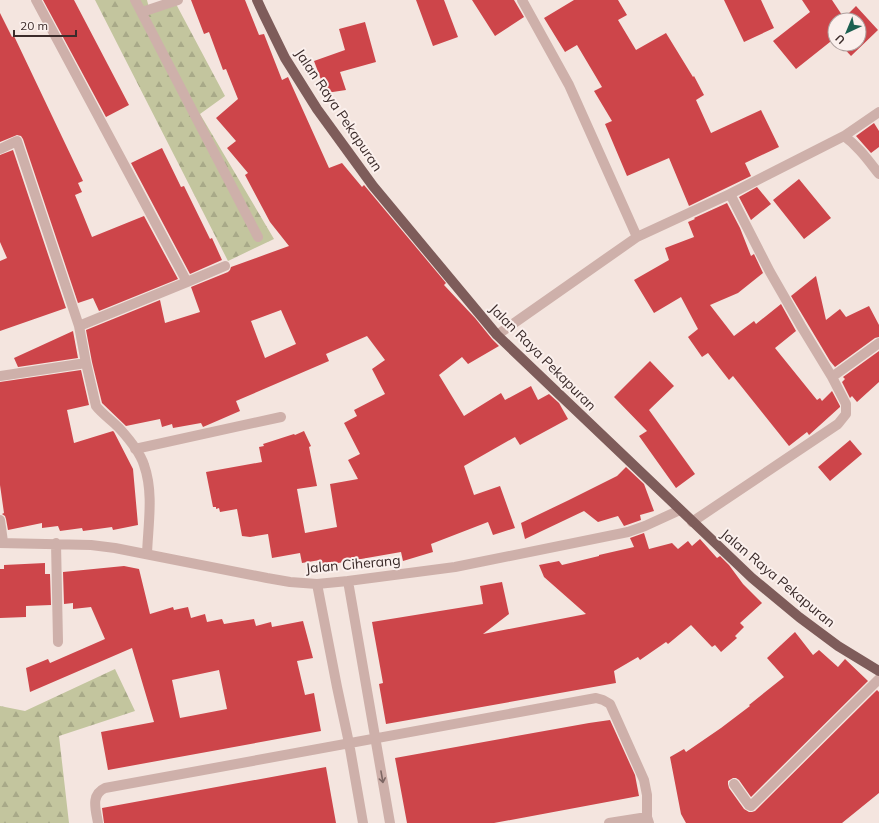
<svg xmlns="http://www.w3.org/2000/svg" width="879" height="823" font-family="Mulish,sans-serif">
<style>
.forest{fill:url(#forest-firs)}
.building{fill:#cd454a;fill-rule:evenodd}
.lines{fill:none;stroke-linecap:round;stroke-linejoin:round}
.minor{stroke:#ceb0aa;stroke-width:10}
.major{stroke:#7e5c5a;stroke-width:10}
.oneway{stroke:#7d6764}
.labels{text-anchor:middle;stroke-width:4;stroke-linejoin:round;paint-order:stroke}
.street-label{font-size:14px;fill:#3b2b2a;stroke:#fbf0ed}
</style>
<defs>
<pattern id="forest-firs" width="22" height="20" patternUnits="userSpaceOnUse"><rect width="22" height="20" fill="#c3c59e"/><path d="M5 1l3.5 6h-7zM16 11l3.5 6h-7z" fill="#a8a988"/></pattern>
</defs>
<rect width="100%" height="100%" fill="#f4e5df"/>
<path class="forest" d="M95,0H147L149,8L176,4L225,96L200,114L274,239L228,261Z
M115,669L135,711L59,736L69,823H0V706L25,711Z"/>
<path class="building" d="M43,0H74L129,105L106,117Z
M191,0H245L259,35L264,34L282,80L288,77L329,168L342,163L362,187L364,185L446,283L444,285L475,318L492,339L499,346L468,364L462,357L439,375L464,416L501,393L505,400L531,386L538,400L549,394L559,403L568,419L520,445L515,437L464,466L474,495L500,486L515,528L493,535L488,522L431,544L433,552L403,561L401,552L321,566L320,560L302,563L300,553L272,558L268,534L250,537L242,536L237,509L220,512L219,508L216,509V507H213L206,472L262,462L259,447L264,446L263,444L294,434L295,435L304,431L311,446L309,447L317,486L297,489L305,533L337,527L330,484L358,479L348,460L360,454L344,423L357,416L354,410L385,394L372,369L385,360L367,336L326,354L329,361L236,401L240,411L203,427L201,423L173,428L172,424L162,427L160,419L126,426L102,403L92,362L86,330L160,300L165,323L200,312L191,287L228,272L230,270L231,267L289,246L270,222L245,175L248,173L227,148L236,141L216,118L238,99L226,69L223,70L209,32L204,34ZM281,310L296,344L265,358L251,321Z
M416,0H444L458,37L433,46Z
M472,0H514L524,17L495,36Z
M574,0H618L627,15L618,20L636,50L666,33L693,77L694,76L704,95L696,100L711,133L761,110L779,147L745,163L751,176L689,206L669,158L627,176L605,124L612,121L594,91L602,87L577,45L565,52L544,18Z
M724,0H761L774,28L744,42Z
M802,0H832L844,18L856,6L878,30L851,56L840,44H859V20H835V38L796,69L773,41L810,12Z
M0,13L12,37L14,36L83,181L78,183L82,192L75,195L92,237L144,216L178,279L99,311L93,298L78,303L23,139L21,136L17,135L0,142Z
M365,22L376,62L340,72L346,90L326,93L314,61L345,50L339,29Z
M874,123L879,131V147L871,153L856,136Z
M162,148L181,187L184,186L210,239L212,238L222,260L190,274L131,163Z
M13,150L66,308L0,331V261L7,258L0,242V155Z
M799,179L831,218L804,239L773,200Z
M757,187L771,204L751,220L739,197Z
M727,203L740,228L751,256L754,254L763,273L738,293L710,305L734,336L754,321L756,324L781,304L796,331L775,348L817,400L820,398L822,401L832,391L840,406V407L809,435L807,432L789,446L733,376L729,380L708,353L702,357L688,337L698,329L681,297L654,313L634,280L669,260L665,248L694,237L688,222L695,219L694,218Z
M816,276L826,320L840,309L846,317L869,306L879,325V337L875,338L835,367L830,361L791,296Z
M73,331L78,358L18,367L14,358Z
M879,351V382L857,402L852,396L850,398L842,382L845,379L843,377Z
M650,361L674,386L649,410L695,474L676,488L639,436L647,431L614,397Z
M81,370L89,405L67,410L74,443L113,431L114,432L133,469L138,525L113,530L112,527L83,531L82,528L60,531L58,526L42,528V523L8,530L6,519L5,516L2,514L4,513L0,485V382Z
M850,440L862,454L830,481L818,467Z
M626,467L644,484L654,511L640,515L641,520L624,526L618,516L598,522L584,511L525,539L521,523L569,500L617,476Z
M644,533L649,549L672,543L678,549L688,541L692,546L700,539L717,558L720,556L729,565L743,584L762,603L740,623L744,627L735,636L737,638L721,652L715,645L712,647L691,625L668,644L666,642L640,660L638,657L614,671L616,683L386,724L379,684L383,683L372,622L483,604L480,586L502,582L509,614L483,634L586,614L544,577L539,565L559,561L562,565L599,556V555L634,547L630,538Z
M45,563V574H50L51,605L26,606V617L0,618V569H4V565Z
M124,566L139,569L150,614L173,607L174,610L188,607L191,618L205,614L207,622L222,619L224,624L254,619L256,626L271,622L272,627L303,621L313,658L297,661L305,695L314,693L321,731L108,770L101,732L154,722L132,648L30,692L26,668L48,659L50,663L105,639L91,607L73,609V603L64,604L63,572ZM219,670L227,709L180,718L172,680Z
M795,632L813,655L819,650L838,667L845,659L868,681L751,797L739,780L736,778H733L728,781V784L729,788L744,809L749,812H752L755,811L877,690L879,692V793L842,823H686L681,814L670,757L684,749L686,752L721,728L750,706L749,705L784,677L767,658Z
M610,720L635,775L639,796L494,823H407L395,758L589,723Z
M326,767L336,823H104L102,808Z"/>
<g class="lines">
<path class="minor" d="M36,0L187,282
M135,0L258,237
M522,0L569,85L637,237
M142,12L178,0
M844,136C858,146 868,160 879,174
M0,149L17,141L79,326
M497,335L637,237L730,194L844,136L879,112
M86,363L96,406C103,415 113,421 120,429C129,439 140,452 144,465C154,493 148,525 147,554
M0,376L86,363L79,326L187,282L225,266
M832,377L879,343
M135,449L281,417
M0,520L3,542
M692,522L838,424L846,414V404L832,377L801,326L770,272L730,194
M0,543L91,545L115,548L267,578L290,582L317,584L348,581L455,567L628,532L645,526L680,510
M56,543L58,642
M348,581L390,823
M317,584L337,687L349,743L363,823
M734,784L749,805L751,806L879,679
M98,823C96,810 90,795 105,788L596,698L603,700L610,704L644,780L647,795V817L649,823
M609,823L647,817"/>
<path class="major" d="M257,0L263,13L285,58L317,109L373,186L497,335L752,578L799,617L838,646L879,671"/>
</g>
<defs><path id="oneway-shaft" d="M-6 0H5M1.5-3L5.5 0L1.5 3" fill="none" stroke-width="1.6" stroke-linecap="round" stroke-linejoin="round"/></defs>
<use class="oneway" href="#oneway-shaft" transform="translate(382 777) rotate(80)"/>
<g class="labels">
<g class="street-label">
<text transform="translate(339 110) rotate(56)" y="5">Jalan Raya Pekapuran</text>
<text transform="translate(543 357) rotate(45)" y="5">Jalan Raya Pekapuran</text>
<text transform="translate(353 564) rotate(-5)" y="5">Jalan Ciherang</text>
<text transform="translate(778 578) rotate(40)" y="5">Jalan Raya Pekapuran</text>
</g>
</g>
<g transform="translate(847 32) rotate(224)"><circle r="19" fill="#fbf0ed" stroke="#aea19f"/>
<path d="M0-3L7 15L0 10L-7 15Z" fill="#1c6051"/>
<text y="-6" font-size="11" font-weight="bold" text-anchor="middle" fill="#3b2b2a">U</text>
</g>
<path d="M14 30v6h62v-6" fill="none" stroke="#3b2b2a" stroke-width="2"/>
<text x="20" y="30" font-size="12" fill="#3b2b2a" stroke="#fbf0ed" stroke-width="3" paint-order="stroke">20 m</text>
</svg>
